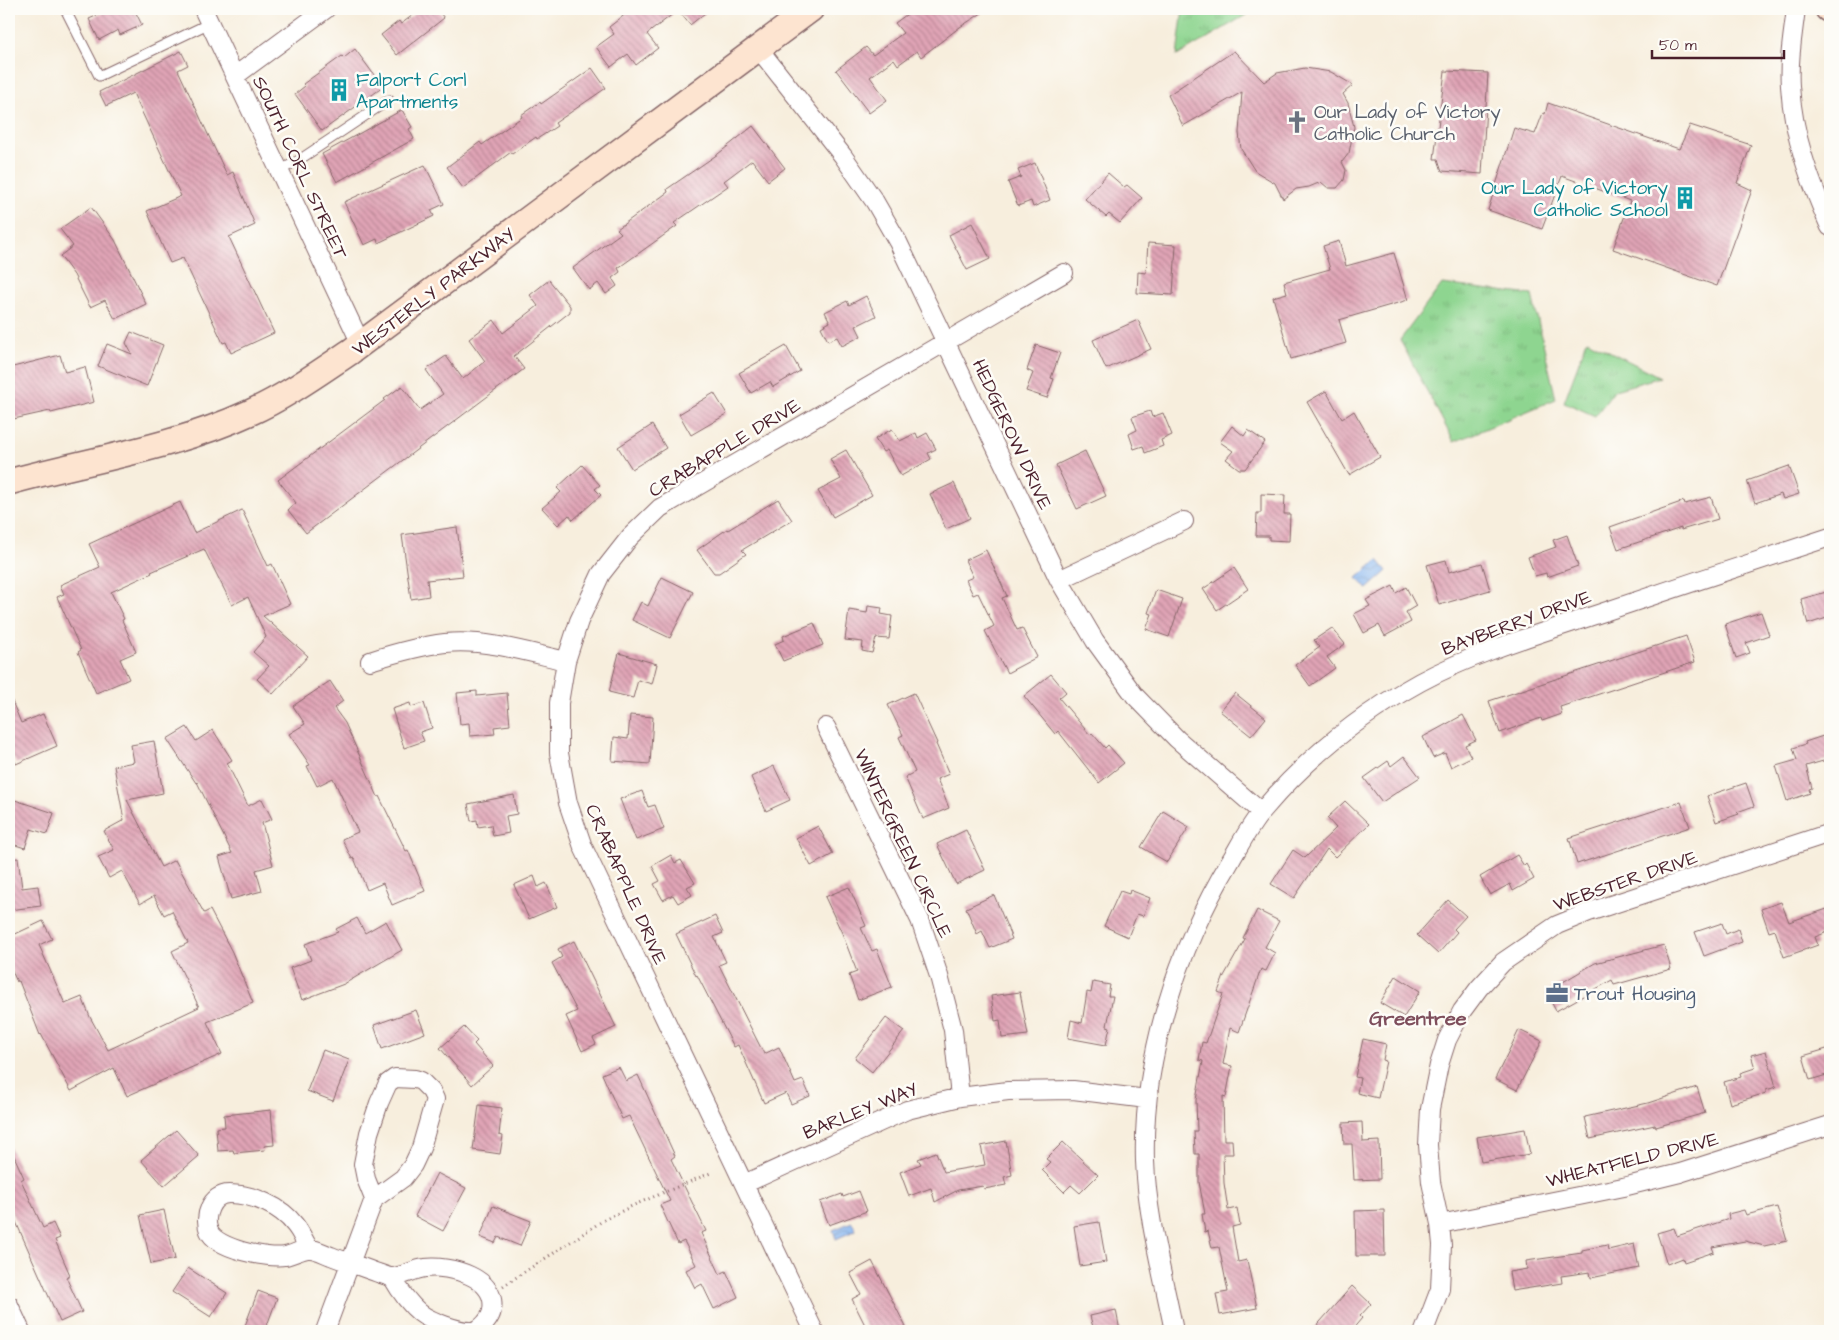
<svg xmlns="http://www.w3.org/2000/svg" width="1839" height="1340" font-family="'Architects Daughter',sans-serif">
<style>
.grass{fill:url(#grass-tufts);stroke:#6c7a5e}
.water{fill:url(#water-waves);stroke:#676a8e}
.building{fill:url(#building-back-hatch)}
.lines{fill:none;stroke-linecap:round;stroke-linejoin:round}
.lane-casing{stroke:#876769;stroke-width:11}
.street-casing{stroke:#876769;stroke-width:20}
.secondary-casing{stroke:#876769;stroke-width:28}
.path{stroke:#876769;stroke-width:3;stroke-dasharray:1 4;stroke-linecap:butt}
.lane{stroke:#fff;stroke-width:9}
.street{stroke:#fff;stroke-width:18}
.secondary{stroke:#fde4d0;stroke-width:25}
.labels{text-anchor:middle;stroke-width:5;stroke-linejoin:round;paint-order:stroke}
.culture-label{font-size:19px;fill:#0d838f;stroke:#fdfcf7;text-anchor:start}
.worship-label{font-size:19px;fill:#5b616d;stroke:#fdfcf7;text-anchor:start}
.street-label{font-size:19px;fill:#4a1f2b;stroke:#fdfcf7}
.service-label{font-size:19px;fill:#4e5e75;stroke:#fdfcf7;text-anchor:start}
.neighbourhood-label{font-size:20px;font-weight:bold;fill:#7e4e5c;stroke:#fdfcf7}
</style>
<defs>
<pattern id="grass-tufts" width="24" height="20" patternUnits="userSpaceOnUse" patternTransform="scale(1.25)"><rect width="24" height="20" fill="#8ed590"/><path d="M3 7l-1-3M5 7V3M7 7l1-3M15 17l-1-3M17 17v-4M19 17l1-3" fill="none" stroke="#7cb67c"/></pattern>
<pattern id="water-waves" width="16" height="10" patternUnits="userSpaceOnUse" patternTransform="scale(1.25)"><rect width="16" height="10" fill="#84b4f0"/><path d="M0 5q4-4 8 0t8 0" fill="none" stroke="#6e92c3"/></pattern>
<pattern id="building-back-hatch" width="6" height="6" patternUnits="userSpaceOnUse" patternTransform="scale(1.25)"><rect width="6" height="6" fill="#e0a4b6"/><path d="M-1 5l2 2M0 0l6 6M5-1l2 2" fill="none" stroke="#b88594"/></pattern>
</defs>
<rect width="100%" height="100%" fill="#fdfcf7"/>
<filter id="ink" filterUnits="userSpaceOnUse"><feTurbulence type="fractalNoise" baseFrequency=".02" numOctaves="2"/><feDisplacementMap in="SourceGraphic" scale="10" xChannelSelector="R" yChannelSelector="G"/><feConvolveMatrix kernelMatrix="1 2 1 2 8 2 1 2 1" color-interpolation-filters="sRGB"/></filter>
<filter id="wash" filterUnits="userSpaceOnUse"><feTurbulence type="fractalNoise" baseFrequency=".0096" numOctaves="4" result="noise"/><feDisplacementMap in="SourceGraphic" scale="20" xChannelSelector="R" yChannelSelector="G"/><feGaussianBlur stdDeviation="1.12" result="paint"/><feColorMatrix in="noise" values="0 0 0 0 0 0 0 0 0 0 0 0 0 0 0 0 0 1.4 0 .05"/><feComposite in="paint" operator="in"/></filter>
<g filter="url(#wash)">
<rect width="100%" height="100%" fill="#f7eedd"/>
<path class="grass" d="M1183,9H1256L1177,56Z
M1442,284L1532,295L1556,399L1454,442L1400,340Z
M1587,340L1660,377L1615,390L1595,416L1564,402Z"/>
<path class="water" d="M1378,560L1387,571L1367,589L1357,578Z
M852,1222L856,1230L836,1239L833,1230Z"/>
<g id="blocks">
<path class="building" d="M112,9H134L142,25L120,35L118,30L99,40L89,19Z
M421,9H437L444,18L397,55L381,35L399,21L401,24Z
M632,9H710L690,25L678,10L647,34L658,48L636,65L628,54L611,67L596,47L614,34L609,27Z
M914,9H988L960,27L921,57L917,51L898,65L894,59L870,77L887,100L869,113L836,70L866,47L873,55L903,33L895,23Z
M355,49L383,87L322,131L295,94L305,86L303,84L342,56L344,58Z
M181,51L188,65L178,70L227,175L233,172L255,225L229,237L274,333L231,353L226,342L223,343L183,258L170,263L147,211L181,196L133,93L106,106L99,92Z
M1234,51L1264,82L1277,73L1305,68L1331,72L1353,85L1343,94L1348,103L1354,127L1349,153L1342,162L1346,170L1344,180L1337,188H1328L1321,182L1309,187L1296,189L1283,199L1275,183L1255,171L1241,149L1239,133L1242,92L1183,126L1168,95Z
M592,68L606,88L555,123L557,126L537,139L536,137L512,154L511,152L463,188L447,167L480,142L482,145L522,117L521,115L540,102L541,104Z
M1445,71L1488,73L1482,174L1442,171L1438,159H1434Z
M1548,103L1679,149L1690,125L1751,145L1737,183L1752,190L1717,286L1613,249L1630,201L1562,176L1542,229L1488,210L1514,128L1535,134L1543,113L1545,114Z
M402,110L412,127L409,129L414,139L337,182L322,154Z
M753,126L785,168L768,181L752,160L724,181L728,186L674,223L677,226L618,268L620,272L612,278L617,286L606,294L598,283L589,290L573,268L621,233L617,229L668,192L667,189L718,154Z
M1035,163L1050,200L1033,207L1031,201L1018,206L1008,182L1021,177L1018,170Z
M425,165L444,204L431,210L434,216L378,243L377,239L364,245L344,202Z
M1108,173L1124,187L1127,185L1142,198L1120,223L1109,214L1106,217L1085,199Z
M91,207L115,240L146,304L115,319L105,300L90,307L74,275L60,256L73,246L60,229Z
M972,223L990,259L967,270L949,235Z
M1339,241L1346,266L1394,253L1408,300L1339,320L1346,343L1291,359L1273,297L1287,293L1284,282L1330,269L1323,246Z
M1148,243L1176,245L1173,295L1137,293L1138,272L1146,273Z
M549,280L570,306V312L514,356L524,369L306,533L288,510L296,503L278,480L385,400L384,399L402,386L420,410L443,394L426,370L446,356L463,379L485,361L469,339L494,320L503,333L538,306L530,295Z
M866,296L876,316L856,326L861,336L842,346L837,337L828,341L821,327L830,322L825,312L847,301L849,305Z
M1138,320L1151,349L1106,369L1093,340Z
M131,332L163,345L147,386L98,366L107,344L132,354L126,343Z
M1036,345L1060,353L1051,378L1054,379L1047,398L1026,391L1033,373L1027,370Z
M786,346L800,371L773,387L770,382L751,393L739,373Z
M60,355L65,372L85,367L94,402L51,413L50,411L9,420V368Z
M1326,391L1342,419L1354,411L1380,457L1349,475L1307,402Z
M714,393L727,414L691,435L679,414Z
M1150,411L1152,417L1163,413L1172,435L1161,440L1163,446L1145,453L1143,446L1134,449L1129,434L1137,430L1132,417Z
M652,425L666,448L632,469L618,447Z
M1232,426L1244,436L1248,430L1265,442L1245,469H1239L1226,459L1233,451L1220,442Z
M892,429L900,441L916,433L918,438L927,433L936,449L928,453L931,459L901,476L887,450L883,452L875,439Z
M846,450L872,495L833,517L818,491L841,479L830,459Z
M1085,451L1106,496L1077,509L1056,465Z
M582,465L600,485L595,489L601,495L573,520L569,515L558,525L542,508L561,492L557,488Z
M1789,466L1799,494L1783,499L1781,494L1755,503L1747,481Z
M954,483L970,518L946,529L930,494Z
M1261,494L1285,495L1284,514H1290L1289,541L1269,540V536H1256L1257,513H1261Z
M1711,497L1718,519L1681,530V528L1618,549L1610,527L1684,501L1685,504Z
M778,499L792,520L742,550L746,554L719,573H714L697,550L727,529L728,530Z
M180,502L194,533L242,510L268,566L272,564L290,604L263,616L308,656L273,694L257,679L269,666L253,652L266,637L248,597L232,605L204,549L151,572L152,573L111,592L124,619L122,620L136,652L120,659L129,679L96,693L78,652L81,650L57,597L64,594L60,585L100,567L89,544Z
M457,527L463,576L427,580L429,596L411,599L402,535Z
M1567,535L1578,566L1547,577L1546,573L1535,576L1528,557L1556,547L1553,540Z
M986,550L1007,596L1002,598L1017,630L1022,628L1037,657L1007,673L985,631L994,626L978,593L973,595L966,580L973,577L965,560Z
M1446,560L1449,572L1482,563L1490,590L1439,605L1427,565Z
M1234,568L1248,589L1217,610L1203,589Z
M662,577L693,592L670,638L632,620L641,602L648,606Z
M1393,586L1396,593L1406,587L1416,606L1406,612L1411,622L1385,636L1379,625L1364,633L1354,614L1370,606L1366,600Z
M1156,590L1182,599L1169,637L1146,629L1152,614L1148,613Z
M1830,591V617L1808,624L1801,599Z
M868,606L882,608L881,614L892,616L889,639L876,638L872,653L862,651L863,642L845,640L849,610L867,613Z
M1761,612L1769,635L1746,643L1750,653L1736,658L1725,624Z
M814,623L823,645L783,661L775,644L784,640L783,636Z
M1332,628L1345,644L1327,657L1335,668L1310,686L1295,665L1320,647L1314,640Z
M1686,636L1695,662L1560,707L1562,714L1542,721L1541,718L1500,733L1489,701Z
M619,653L657,664L652,684L638,680L633,698L609,692Z
M1051,674L1066,692L1059,698L1090,735L1092,733L1105,748L1108,745L1124,763L1099,783L1058,731L1055,734L1024,696Z
M330,681L343,701L334,708L345,723L378,797L379,796L406,851L408,850L425,891L392,905L383,883L367,890L354,858L352,859L342,839L358,832L333,778L317,786L307,766L310,765L289,734L305,724L293,706Z
M477,691V696L507,693L510,725L494,727L495,734L470,736L469,723L460,724L457,693Z
M914,693L937,743L936,744L949,774L937,779L949,808L923,819L905,777L915,772L899,737L903,735L888,705Z
M1235,693L1266,718L1251,736L1220,711Z
M9,694L21,723L43,714L57,746L16,764L9,748Z
M410,703L411,707L424,703L432,728L420,732L424,741L404,748L392,709Z
M630,715L653,717L650,764L612,761L614,737L628,739Z
M1463,715L1476,740L1465,745L1471,757L1451,767L1445,753L1433,758L1423,737Z
M187,727L196,741L213,730L232,760L227,763L248,806L262,799L272,819L262,823L273,865L256,870L262,891L231,899L219,857L232,853L197,782L196,783L167,739Z
M1826,735L1830,748V759L1806,766L1812,788L1809,789L1810,793L1787,801L1776,766L1797,760L1793,748L1806,744L1805,742Z
M154,741L163,793L127,800L161,867L175,860L204,913L210,910L232,952L253,1003L207,1022L222,1054L127,1096L114,1068L71,1091L41,1034L40,1035L19,981L17,982L9,964V937L43,921L52,939L39,945L65,1004L82,997L90,1017L108,1050L199,1007L172,951L188,943L172,911L164,915L154,896L140,904L122,871L109,878L98,857L114,850L104,831L124,820L114,766L134,762L131,745Z
M1404,756L1420,777L1382,802L1364,778L1388,761L1391,766Z
M774,766L790,800L766,811L751,777Z
M1746,783L1754,806L1737,812L1739,814L1716,822L1707,796Z
M642,791L648,807L655,805L664,829L636,840L620,799Z
M514,795L517,814L506,816L509,833L493,836L491,825L478,827L477,820L471,821L468,804Z
M9,798L54,813L47,834L31,829L25,848L9,843Z
M1345,801L1369,824L1335,857L1327,849L1294,898L1271,884L1293,850L1305,858L1336,828L1327,818Z
M1681,802L1690,827L1577,864L1569,838Z
M1163,811L1189,827L1167,862L1141,847Z
M818,826L833,854L811,866L796,838Z
M966,830L985,870L956,884L937,844Z
M671,855L675,863L681,860L695,883L687,887L692,895L678,903L673,895L663,900L654,884L660,881L652,866Z
M1517,855L1524,866L1526,864L1534,879L1513,891L1510,884L1490,895L1480,877Z
M18,858L22,888L38,886L41,906L9,910V859Z
M534,876L538,887L546,883L557,907L529,919L514,885Z
M849,887L866,926L861,928L872,951L877,949L892,987L858,1000L849,975L857,972L842,933L825,897Z
M1130,890L1150,898L1143,916L1137,914L1128,937L1104,926L1120,891L1129,894Z
M994,895L1012,939L990,948L982,931L977,934L966,908Z
M1448,900L1466,916L1454,929L1457,932L1438,954L1417,935Z
M1781,902L1789,922L1830,908V931L1815,937L1818,945L1784,957L1775,930L1769,932L1761,909Z
M1257,910L1279,921L1265,947L1275,953L1266,971L1261,969L1239,1032L1230,1028L1223,1064L1232,1066L1226,1097L1223,1096L1224,1140H1232L1233,1154H1223L1224,1183L1228,1210L1237,1208L1240,1225L1232,1227L1238,1262L1247,1260L1257,1308L1220,1315L1216,1294L1228,1292L1219,1247L1212,1248L1208,1231L1205,1232L1202,1214H1205L1199,1182V1154H1195L1194,1131H1197L1196,1100L1203,1061L1199,1060L1202,1042L1206,1043L1223,994L1218,992L1224,976L1245,939L1243,938Z
M715,916L723,933L714,937L726,962L719,965L764,1054L779,1047L795,1083L803,1080L810,1096L791,1104L786,1093L764,1103L738,1045L734,1047L697,975L696,976L676,934Z
M357,918L365,933L386,921L402,950L344,984L302,1000L290,968L311,960L305,944L338,932L336,929Z
M1722,923L1726,934L1738,929L1742,942L1704,956L1695,932Z
M574,941L616,1027L593,1038L596,1044L582,1051L566,1016L577,1011L552,963L562,957L558,949Z
M1664,945L1671,969L1614,985L1612,980L1556,1011L1546,992L1595,963Z
M1396,976L1420,991L1404,1017L1380,1003Z
M1093,982L1110,985L1108,996H1113L1107,1026L1110,1027L1106,1045L1068,1038L1071,1020L1082,1023L1087,992L1091,993Z
M1020,992L1028,1035L1002,1038L1000,1020L995,1021L991,996Z
M416,1010L425,1033L382,1049L374,1025Z
M886,1018L904,1031L872,1072L855,1058Z
M464,1027L477,1041L474,1044L493,1066L472,1085L440,1048Z
M1519,1030L1542,1041L1517,1090L1495,1079Z
M1363,1039L1386,1044L1383,1060L1386,1061L1378,1098L1357,1093L1360,1078L1355,1077Z
M1830,1048V1074L1810,1080L1803,1056Z
M323,1050L349,1060L333,1101L307,1091Z
M1766,1051L1776,1087L1766,1090V1093L1730,1104L1724,1082L1741,1077L1740,1073L1755,1068L1751,1055Z
M619,1067L626,1081L638,1075L675,1156L671,1159L706,1231L701,1233L720,1274L726,1271L738,1297L714,1309L702,1284L695,1288L686,1270L696,1265L684,1241L678,1244L660,1205L670,1201L629,1116L622,1119L602,1074Z
M1697,1087L1705,1113L1656,1127L1655,1125L1590,1139L1585,1117L1648,1103Z
M479,1105L502,1108L499,1135L503,1136L500,1154L473,1150Z
M271,1110L274,1145L264,1146L265,1150L234,1153L233,1150L218,1151L216,1128L225,1127L224,1115Z
M1362,1122L1363,1142L1379,1141L1380,1179L1354,1180L1352,1144H1344L1343,1123Z
M1525,1129L1530,1154L1481,1162L1477,1137Z
M176,1130L199,1156L164,1186L141,1160Z
M1006,1141L1012,1175L1004,1177L1006,1185L984,1189L983,1186L958,1190L935,1202L931,1188L909,1196L900,1172L921,1164L918,1159L936,1152L944,1172L985,1165L981,1146Z
M1063,1142L1098,1175L1080,1193L1071,1185L1064,1192L1042,1170L1050,1162L1046,1159Z
M9,1145L24,1178L21,1180L43,1228L53,1223L60,1238L55,1240L70,1275L66,1277L82,1312L60,1322L9,1206Z
M437,1173L466,1188L443,1231L415,1216Z
M859,1191L867,1211L829,1225L820,1202L842,1194L843,1197Z
M493,1206L531,1221L520,1246L498,1237L495,1243L480,1237Z
M1777,1207L1787,1241L1764,1246L1745,1241L1712,1247L1714,1252L1684,1262L1683,1258L1667,1264L1657,1233L1674,1228L1677,1236L1729,1219L1728,1214L1744,1210L1746,1215Z
M164,1210L175,1259L151,1264L140,1215Z
M1384,1210L1385,1256H1356L1355,1211Z
M1099,1222L1106,1262L1080,1266L1074,1226Z
M1634,1244L1639,1268L1591,1278L1590,1272L1561,1276L1562,1283L1512,1291L1509,1272L1527,1269L1526,1261L1582,1253V1250L1607,1245L1608,1250Z
M872,1261L908,1331H868L852,1299L861,1294L850,1273Z
M188,1268L227,1293L211,1317L172,1292Z
M1352,1286L1371,1304L1360,1316L1362,1318L1351,1331H1312Z
M258,1291L277,1298L265,1331H243Z
M1116,1310L1120,1331H1094L1090,1316Z"/>
</g>
</g>
<g filter="url(#ink)">
<use href="#blocks" fill-opacity="0" stroke="#876769" stroke-width="1"/>
<g class="lines">
<defs>
<path id="lane" d="M65,9L99,76L210,23
M279,171L299,160L389,100"/>
<path id="street" d="M203,9L361,344
M1796,9C1793,34 1788,60 1790,86C1793,136 1810,181 1830,227
M758,48L843,156L875,202L898,242L1059,580L1095,641L1135,696L1177,739L1261,812
M235,76L326,9
M1059,580L1184,521
M370,661C395,653 419,646 445,643C486,639 527,652 566,661
M826,727L920,920L939,976L953,1030L960,1097
M744,1184L907,1110L960,1097L1008,1091L1073,1090L1147,1099
M1440,1224L1623,1187L1680,1173L1830,1125
M309,1248C304,1241 301,1232 295,1225C281,1206 252,1194 229,1194C211,1194 203,1217 209,1231C216,1249 268,1259 285,1256C293,1255 303,1248 310,1249C317,1249 325,1254 331,1256C347,1262 362,1267 378,1273C382,1274 388,1277 392,1277C402,1277 414,1269 425,1268C449,1265 498,1277 492,1310C491,1318 482,1329 473,1331C460,1332 430,1321 420,1313C408,1303 400,1291 392,1277
M9,1305L21,1331
M325,1331L374,1199L403,1178L413,1165L421,1148L435,1099L431,1091L421,1081L415,1079L395,1078L388,1083L379,1103L369,1133L363,1164L366,1179L374,1199
M814,1331L583,847L568,803L559,753V703L566,661L579,621L601,574L630,537L660,508L1064,273
M1174,1331C1163,1275 1147,1218 1145,1161C1142,1057 1178,948 1231,860C1241,843 1250,825 1263,810C1307,758 1360,715 1420,682C1476,652 1538,634 1598,614C1675,588 1753,562 1830,537
M1424,1331L1440,1289L1442,1245L1440,1224L1431,1182L1428,1145L1430,1109L1439,1065L1447,1040L1462,1011L1479,988L1503,962L1557,925L1589,912L1830,833"/>
<path id="secondary" d="M1828,9H1830
M9,482C89,460 173,448 249,413C285,397 317,374 350,352L811,9"/>
</defs>
<use href="#lane" class="lane-casing"/>
<use href="#street" class="street-casing"/>
<use href="#secondary" class="secondary-casing"/>
<path class="path" d="M503,1286L604,1220L634,1205L713,1172"/>
<use href="#lane" class="lane"/>
<use href="#street" class="street"/>
<use href="#secondary" class="secondary"/>
</g>
</g>
<defs>
<symbol id="building-bare" viewBox="-9 -9 18 18"><path d="M-4-6H4V6H1V3H-1V6H-4ZM-2.5-4.3h1.7v1.8h-1.7ZM.8-4.3h1.7v1.8H.8ZM-2.5-1h1.7V.8h-1.7ZM.8-1h1.7V.8H.8Z" fill="#0f9aa8" stroke="#fdfcf7" stroke-width="2.5" paint-order="stroke"/></symbol>
<symbol id="church-bare" viewBox="-9 -9 18 18"><path d="M-1.2-6h2.4v3.5h3.3v2.4h-3.3V6h-2.4V-.1h-3.3v-2.4h3.3Z" fill="#6b7280" stroke="#fdfcf7" stroke-width="2.5" paint-order="stroke"/></symbol>
<symbol id="office-bare" viewBox="-9 -9 18 18"><path d="M-6-3h4V-5.5h4V-3h4V5H-6ZM-1-4.5V-3h2v-1.5ZM-6 0V1H6V0Z" fill="#5c6f8a" stroke="#fdfcf7" stroke-width="2.5" paint-order="stroke"/></symbol>
</defs>
<g fill-rule="evenodd">
<use href="#building-bare" x="323" y="74" width="32" height="32"/>
<use href="#church-bare" x="1281" y="106" width="32" height="32"/>
<use href="#building-bare" x="1669" y="182" width="32" height="32"/>
<use href="#office-bare" x="1541" y="977" width="32" height="32"/>
</g>
<g class="labels">
<g class="culture-label">
<text x="356" y="86">Falport Corl<tspan x="356" dy="22">Apartments</tspan></text>
<text x="1668" y="194" text-anchor="end">Our Lady of Victory<tspan x="1668" dy="22">Catholic School</tspan></text>
</g>
<g class="worship-label">
<text x="1314" y="118">Our Lady of Victory<tspan x="1314" dy="22">Catholic Church</tspan></text>
</g>
<g class="street-label">
<text transform="translate(301 167) rotate(65)" y="7">SOUTH CORL STREET</text>
<text transform="translate(433 291) rotate(-37)" y="7">WESTERLY PARKWAY</text>
<text transform="translate(1013 434) rotate(65)" y="7">HEDGEROW DRIVE</text>
<text transform="translate(724 447) rotate(-31)" y="7">CRABAPPLE DRIVE</text>
<text transform="translate(1516 622) rotate(-20)" y="7">BAYBERRY DRIVE</text>
<text transform="translate(904 843) rotate(65)" y="7">WINTERGREEN CIRCLE</text>
<text transform="translate(1625 880) rotate(-19)" y="7">WEBSTER DRIVE</text>
<text transform="translate(627 884) rotate(66)" y="7">CRABAPPLE DRIVE</text>
<text transform="translate(860 1110) rotate(-22)" y="7">BARLEY WAY</text>
<text transform="translate(1632 1159) rotate(-14)" y="7">WHEATFIELD DRIVE</text>
</g>
<g class="service-label">
<text x="1574" y="1000">Trout Housing</text>
</g>
<g class="neighbourhood-label">
<text x="1418" y="1025">Greentree</text>
</g>
</g>
<rect width="1839" height="1340" fill="none" stroke="#fdfcf7" stroke-width="30"/>
<path d="M1652 50v8h132v-8" fill="none" stroke="#4a1f2b" stroke-width="2.5"/>
<text x="1659" y="50" font-size="15" fill="#4a1f2b" stroke="#fdfcf7" stroke-width="4" paint-order="stroke">50 m</text>
</svg>
